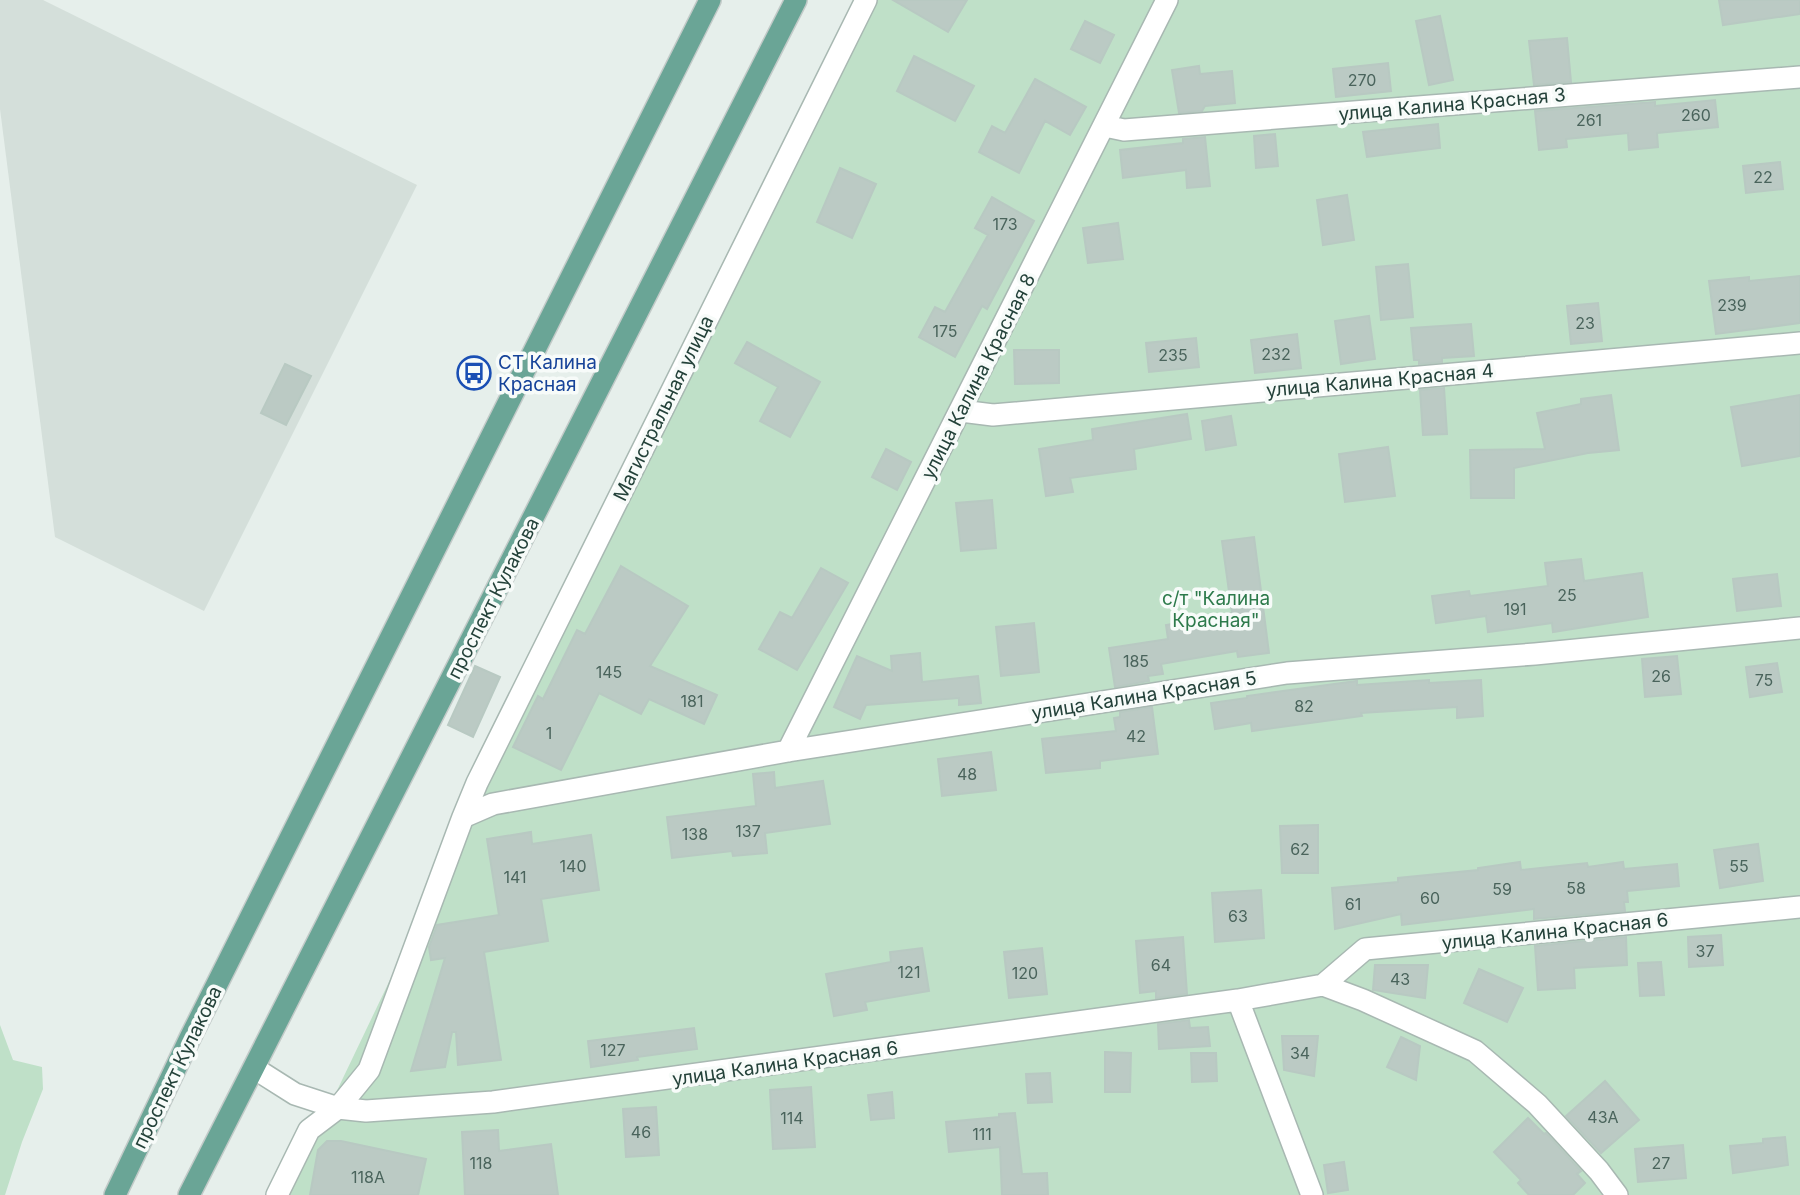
<svg xmlns="http://www.w3.org/2000/svg" width="1800" height="1195" font-family="Inter,sans-serif">
<style>
.built{fill:#d4dfda}
.green{fill:#bfe0c8}
.building{fill:#bbcac4;stroke:#b8c9c2;stroke-width:2}
.lines{fill:none;stroke-linecap:round;stroke-linejoin:round}
.street-casing{stroke:#a8b8b2;stroke-width:24}
.primary-casing{stroke:#c2cac8;stroke-width:24}
.street{stroke:#fff;stroke-width:21}
.primary{stroke:#6aa596;stroke-width:21}
.labels{text-anchor:middle;stroke-width:7;stroke-linejoin:round;paint-order:stroke}
.number-label{font-size:16px;fill:#4a645c}
.street-label{font-size:19px;fill:#24423a;stroke:#f7fbf9}
.transit-label{font-size:19px;fill:#164399;stroke:#f7fbf9;text-anchor:start}
.park-label{font-size:19px;fill:#2d7a4b;stroke:#f7fbf9}
</style>
<rect width="100%" height="100%" fill="#e6efeb"/>
<path class="built" d="M0,0H43L417,185L204,611L55,537L0,109Z"/>
<path class="green" d="M859,0H1800V1195H287Z
M0,1025L13,1060L42,1067L43,1089L22,1142L5,1195H0Z"/>
<path class="building" d="M893,0H967L948,32Z
M1719,0H1800V14L1723,25Z
M1440,16L1453,80L1429,85L1416,21Z
M1085,21L1114,35L1100,63L1071,49Z
M1567,38L1571,82L1534,85L1529,41Z
M914,56L974,86L955,121L897,91Z
M1388,63L1391,91L1336,97L1333,69Z
M1199,66L1200,74L1232,71L1235,103L1205,106L1202,111L1179,113L1172,70Z
M1035,79L1086,107L1070,135L1045,121L1019,173L979,152L992,126L1005,133Z
M1715,100L1718,127L1657,133L1658,147L1629,150L1628,133L1566,139L1567,147L1539,150L1535,111L1655,102V106Z
M1438,124L1440,148L1367,157L1363,132Z
M1275,134L1278,166L1256,168L1254,136Z
M1205,137L1210,186L1187,188L1186,170L1123,178L1120,150L1183,143V139Z
M1780,162L1783,189L1746,193L1743,166Z
M840,168L876,184L852,238L817,222Z
M1347,195L1354,240L1323,245L1317,200Z
M992,197L1034,221L987,309L982,306L955,357L919,337L935,307L945,312L988,235L975,228Z
M1118,223L1123,259L1088,263L1083,228Z
M1408,264L1413,317L1381,320L1376,267Z
M1800,276V323L1716,334L1709,281L1749,277V281Z
M1598,303L1602,341L1571,344L1567,306Z
M1369,316L1375,359L1341,364L1335,321Z
M1471,324L1474,356L1442,358V362L1419,364V360H1414L1411,328Z
M1297,334L1301,368L1255,373L1251,340Z
M1196,338L1199,367L1149,372L1146,343Z
M747,342L820,382L790,437L760,421L778,387L735,363Z
M1014,350H1059V383L1015,384Z
M285,364L311,376L286,425L261,413Z
M1444,388L1447,434L1423,435L1420,390Z
M1611,395L1619,450L1588,453L1514,468V498H1471L1470,450L1545,449L1537,413L1581,404V399Z
M1800,395V456L1742,466L1731,407Z
M1187,414L1191,439L1134,449L1136,469L1070,478L1073,492L1046,496L1039,449L1093,440L1092,429Z
M1231,416L1236,445L1206,450L1202,421Z
M1388,447L1395,496L1345,502L1339,454Z
M886,449L911,462L897,490L872,477Z
M992,500L996,548L961,551L956,503Z
M1254,537L1269,653L1238,657L1237,651L1161,664L1163,674L1148,676L1149,681L1115,687L1109,648L1168,639L1166,625L1232,613L1222,541Z
M1581,559L1584,581L1642,573L1648,617L1553,632L1552,623L1488,632L1486,616L1436,623L1432,596L1469,591L1470,596L1548,586L1545,563Z
M621,566L688,606L650,666L717,695L704,724L649,699L641,714L599,693L561,770L513,747L538,696L543,699L577,630L585,634Z
M821,568L848,583L797,670L759,649L780,612L792,618Z
M1777,574L1781,606L1737,611L1733,579Z
M1034,623L1039,672L1001,676L996,627Z
M920,653L922,682L978,676L981,703L959,705V698L866,705L860,719L834,707L857,656L892,671L891,656Z
M1677,656L1681,694L1645,697L1642,659Z
M1777,663L1782,692L1750,697L1746,667Z
M475,666L500,677L473,737L448,725Z
M1429,680V683L1481,680L1483,716L1457,718V707L1361,713L1362,716L1252,731L1251,723L1215,729L1211,703L1247,698V696L1357,681V685Z
M1152,707L1158,754L1100,761V768L1046,773L1042,739L1116,731L1114,718L1120,717V712Z
M991,752L996,790L942,796L938,759Z
M774,772L775,788L823,781L830,824L765,833L767,853L733,856L732,851L672,858L667,817L756,806L753,774Z
M1318,825V873H1282L1280,826Z
M531,832L532,844L591,835L599,890L541,899L548,941L484,952L501,1060L458,1065L456,1032H452L445,1067L411,1071L445,958L431,960L429,947L437,925L499,915L487,839Z
M1758,844L1763,881L1720,888L1714,850Z
M1520,862L1521,870L1587,863L1588,867L1623,862L1624,869L1677,864L1679,886L1627,891L1628,902H1624L1625,911L1534,919V909L1402,925L1401,914L1335,929L1332,888L1398,882V878L1478,870V868Z
M1261,890L1264,938L1215,942L1212,893Z
M1721,935L1723,965L1689,967L1688,937Z
M1183,937L1187,994L1156,998V991L1140,993L1136,941Z
M1626,937L1627,965L1574,968L1575,988L1538,990L1535,946Z
M922,948L929,991L865,1002L867,1010L834,1016L826,974L891,962L890,952Z
M1042,948L1047,994L1009,998L1004,952Z
M1661,962L1664,995L1640,996L1638,963Z
M1375,965H1428L1425,998L1373,990Z
M1479,969L1523,988L1507,1022L1464,1003Z
M1189,1020L1190,1028L1208,1027L1210,1046L1159,1049L1158,1024Z
M694,1028L697,1049L637,1057L638,1060L591,1067L588,1041Z
M1282,1036H1318L1314,1076L1284,1070Z
M1401,1037L1420,1046L1416,1080L1387,1067Z
M1105,1052L1131,1053L1130,1092H1105Z
M1191,1053H1216L1217,1081L1192,1082Z
M1050,1073L1052,1102L1028,1103L1026,1074Z
M1605,1081L1639,1120L1601,1153L1566,1116Z
M811,1087L815,1147L773,1149L770,1090Z
M892,1092L894,1118L871,1120L868,1095Z
M656,1107L659,1155L626,1157L623,1109Z
M1015,1113L1022,1174L1047,1173L1048,1195H1002L1000,1147L949,1152L946,1122L999,1117V1114Z
M1528,1118L1544,1134L1546,1133L1581,1171L1577,1174L1585,1183L1573,1195H1529L1518,1183L1521,1180L1494,1152Z
M498,1130L499,1151L551,1144L558,1195H465L462,1132Z
M1785,1137L1788,1165L1733,1173L1730,1146L1763,1143V1139Z
M327,1141H341L426,1159L418,1195H310L318,1150Z
M1683,1145L1686,1178L1638,1182L1635,1149Z
M1344,1162L1348,1190L1328,1193L1324,1165Z"/>
<g class="lines">
<defs>
<path id="street" d="M1105,126L1124,130L1800,77
M961,411L993,415L1800,343
M788,751L1167,0
M463,817L477,783L866,0
M1323,985L1363,1000L1475,1051L1537,1104L1599,1171L1617,1195
M1238,1000L1312,1195
M254,1068L295,1094L338,1108L366,1111L493,1102L1238,1000L1323,985L1365,949L1800,907
M277,1195L309,1130L338,1108L369,1070L463,817L493,804L788,751L1287,673L1535,654L1800,628"/>
<path id="primary" d="M115,1195L190,1038L710,0
M189,1195L796,0"/>
</defs>
<use href="#street" class="street-casing"/>
<use href="#primary" class="primary-casing"/>
<use href="#street" class="street"/>
<use href="#primary" class="primary"/>
</g>
<defs>
<symbol id="bus-ring" viewBox="-11 -11 22 22"><circle r="9.5" fill="#f7fbf9" stroke="#1a4fb4" stroke-width="1.5"/><path d="M-5-6H5V4H4V6H2V4H-2V6H-4V4H-5ZM-3.5-4V0h7V-4ZM-3.5 1.2v1.5H-2V1.2ZM2 1.2v1.5H3.5V1.2Z" fill="#1a4fb4"/></symbol>
</defs>
<g fill-rule="evenodd">
<use href="#bus-ring" x="455" y="354" width="38" height="38"/>
</g>
<g class="labels">
<g class="number-label">
<text x="1362" y="86">270</text>
<text x="1696" y="121">260</text>
<text x="1589" y="126">261</text>
<text x="1763" y="183">22</text>
<text x="1005" y="230">173</text>
<text x="1732" y="311">239</text>
<text x="1585" y="329">23</text>
<text x="945" y="337">175</text>
<text x="1276" y="360">232</text>
<text x="1173" y="361">235</text>
<text x="1567" y="601">25</text>
<text x="1515" y="615">191</text>
<text x="1136" y="667">185</text>
<text x="609" y="678">145</text>
<text x="1661" y="682">26</text>
<text x="1764" y="686">75</text>
<text x="692" y="707">181</text>
<text x="1304" y="712">82</text>
<text x="549" y="739">1</text>
<text x="1136" y="742">42</text>
<text x="967" y="780">48</text>
<text x="748" y="837">137</text>
<text x="695" y="840">138</text>
<text x="1300" y="855">62</text>
<text x="573" y="872">140</text>
<text x="1739" y="872">55</text>
<text x="515" y="883">141</text>
<text x="1576" y="894">58</text>
<text x="1502" y="895">59</text>
<text x="1430" y="904">60</text>
<text x="1353" y="910">61</text>
<text x="1238" y="922">63</text>
<text x="1705" y="957">37</text>
<text x="1161" y="971">64</text>
<text x="909" y="978">121</text>
<text x="1025" y="979">120</text>
<text x="1400" y="985">43</text>
<text x="613" y="1056">127</text>
<text x="1300" y="1059">34</text>
<text x="1603" y="1123">43А</text>
<text x="792" y="1124">114</text>
<text x="641" y="1138">46</text>
<text x="982" y="1140">111</text>
<text x="481" y="1169">118</text>
<text x="1661" y="1169">27</text>
<text x="368" y="1183">118А</text>
</g>
<g class="street-label">
<text transform="translate(1452 104) rotate(-5)" y="7">улица Калина Красная 3</text>
<text transform="translate(978 376) rotate(-63)" y="7">улица Калина Красная 8</text>
<text transform="translate(1380 380) rotate(-5)" y="7">улица Калина Красная 4</text>
<text transform="translate(663 408) rotate(-64)" y="7">Магистральная улица</text>
<text transform="translate(493 598) rotate(-63)" y="7">проспект Кулакова</text>
<text transform="translate(1144 695) rotate(-9)" y="7">улица Калина Красная 5</text>
<text transform="translate(1555 931) rotate(-6)" y="7">улица Калина Красная 6</text>
<text transform="translate(785 1063) rotate(-8)" y="7">улица Калина Красная 6</text>
<text transform="translate(177 1067) rotate(-64)" y="7">проспект Кулакова</text>
</g>
<g class="transit-label">
<text x="498" y="369">СТ Калина<tspan x="498" dy="22">Красная</tspan></text>
</g>
<g class="park-label">
<text x="1216" y="605">с/т "Калина<tspan x="1216" dy="22">Красная"</tspan></text>
</g>
</g>
</svg>
